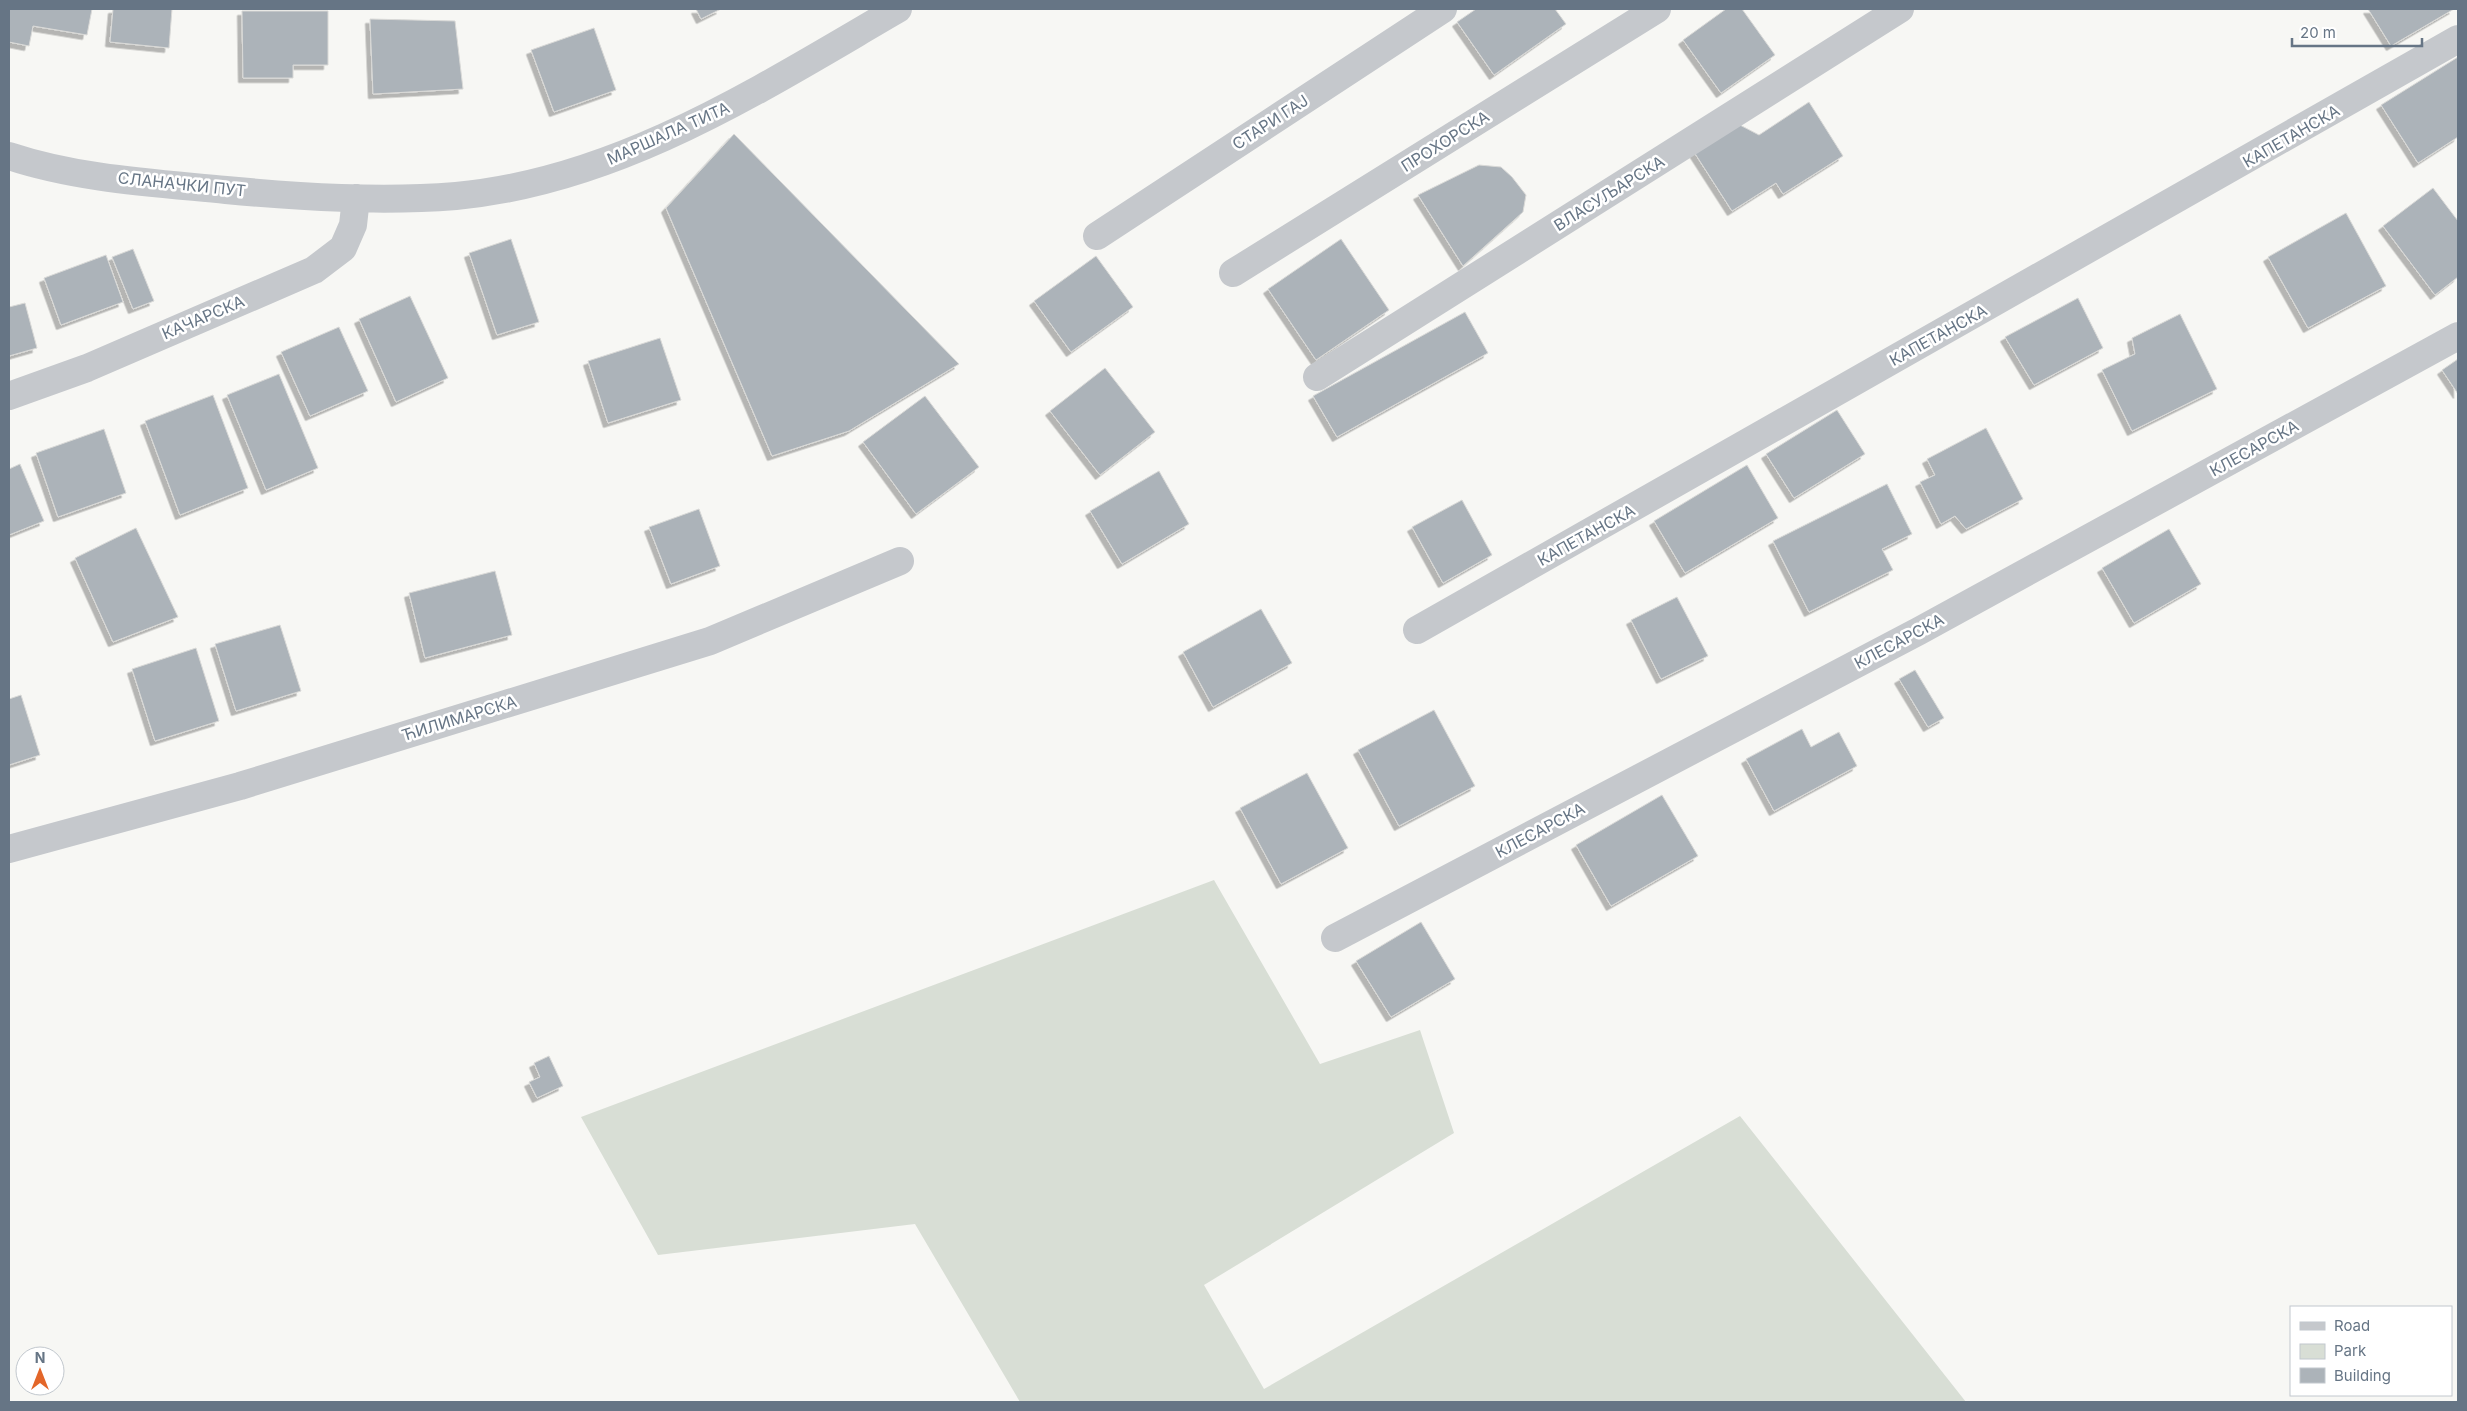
<svg xmlns="http://www.w3.org/2000/svg" width="2467" height="1411" font-family="Inter,sans-serif">
<style>
.green{fill:#d8ded5}
.building{fill:#acb3b9;stroke:#d9d9d7;filter:url(#shadow)}
.lines{fill:none;stroke-linecap:round;stroke-linejoin:round}
.minor{stroke:#c5c8cc;stroke-width:28}
.labels{text-anchor:middle;stroke-width:5;stroke-linejoin:round;paint-order:stroke}
.street-label{font-size:16px;fill:#667585;stroke:#fff}
</style>
<defs>
<filter id="shadow"><feDropShadow dx="-4.5" dy="4.5" stdDeviation="0" flood-color="#0004"/></filter>
</defs>
<rect width="100%" height="100%" fill="#f7f7f4"/>
<path class="green" d="M1214,880L1320,1064L1420,1030L1454,1133L1204,1285L1264,1389L1740,1116L1966,1402H1020L915,1224L658,1255L581,1117Z"/>
<path class="building" d="M9,9H92L87,35L33,26L29,46L9,42Z
M113,9H172L169,48L110,42Z
M696,9H721L701,19Z
M1476,9H1555L1566,24L1494,75L1457,22Z
M1726,9H1742L1775,55L1721,93L1683,40Z
M2368,9H2454L2391,46Z
M242,11H328V65H293V78H243Z
M370,19L455,21L463,89L373,94Z
M594,28L616,90L554,112L531,50Z
M2458,57V137L2418,163L2381,105Z
M1809,102L1843,156L1783,194L1776,183L1732,211L1694,152L1738,124L1759,135Z
M734,134L959,364L849,431L772,456L666,208Z
M1479,165L1501,167L1512,177L1526,195L1523,212L1463,266L1418,195Z
M2433,188L2458,221V277L2435,295L2383,226Z
M2346,213L2386,286L2308,328L2268,257Z
M511,239L539,322L497,335L469,253Z
M1341,239L1389,310L1316,360L1268,289Z
M133,249L154,301L133,309L112,257Z
M106,255L123,302L61,325L44,278Z
M1096,256L1133,307L1071,352L1034,301Z
M410,296L448,378L396,402L359,319Z
M2078,298L2103,348L2034,385L2005,337Z
M25,303L37,348L9,356V307Z
M1465,312L1488,353L1337,437L1313,396Z
M2180,314L2217,389L2132,431L2102,370L2135,354L2132,338Z
M339,327L368,391L310,416L281,352Z
M660,338L681,400L608,423L588,361Z
M2458,359V394L2442,370Z
M1105,368L1155,432L1100,475L1050,411Z
M279,374L318,468L266,490L227,395Z
M213,395L248,488L180,515L145,421Z
M925,396L979,467L916,514L863,442Z
M1837,410L1865,454L1794,498L1766,454Z
M1986,428L2023,499L1966,529L1955,516L1941,524L1920,482L1935,475L1927,459Z
M104,429L126,493L58,517L36,453Z
M20,464L44,521L9,535V469Z
M1747,465L1778,518L1685,573L1654,521Z
M1159,471L1189,524L1122,564L1090,511Z
M1887,484L1912,534L1882,549L1893,570L1809,612L1773,541Z
M1462,500L1492,555L1443,583L1412,527Z
M699,509L720,566L671,584L649,527Z
M136,528L178,617L113,642L75,558Z
M2169,529L2201,584L2134,623L2102,568Z
M495,571L512,635L425,658L409,593Z
M1677,597L1708,656L1661,679L1631,620Z
M1261,609L1292,663L1213,707L1183,652Z
M280,625L301,691L236,711L215,644Z
M196,648L219,721L155,741L132,669Z
M1915,670L1944,718L1928,727L1899,679Z
M21,695L40,755L9,765V699Z
M1434,710L1475,786L1399,826L1358,750Z
M1802,729L1811,747L1839,732L1857,766L1774,811L1746,759Z
M1307,773L1348,848L1281,884L1240,808Z
M1662,795L1698,856L1611,906L1576,845Z
M1421,922L1455,979L1391,1017L1356,961Z
M549,1056L563,1086L537,1098L529,1082L540,1077L534,1063Z"/>
<g class="lines">
<path class="minor" d="M9,156C78,179 155,183 226,190C302,197 380,202 456,196C619,181 760,89 898,9
M1097,236L1443,9
M1233,273L1657,9
M1317,377L1900,9
M9,396L87,368L314,270L343,248L353,225L356,198
M1417,630L2458,39
M9,849L240,786L710,641L900,561
M1335,938L1919,631L2458,336"/>
</g>
<g class="labels">
<g class="street-label">
<text transform="translate(1270 122) rotate(-33)" y="6">СТАРИ ГАЈ</text>
<text transform="translate(668 133) rotate(-24)" y="6">МАРШАЛА ТИТА</text>
<text transform="translate(2291 136) rotate(-30)" y="6">КАПЕТАНСКА</text>
<text transform="translate(1445 141) rotate(-32)" y="6">ПРОХОРСКА</text>
<text transform="translate(182 184) rotate(6)" y="6">СЛАНАЧКИ ПУТ</text>
<text transform="translate(1609 193) rotate(-32)" y="6">ВЛАСУЉАРСКА</text>
<text transform="translate(203 317) rotate(-23)" y="6">КАЧАРСКА</text>
<text transform="translate(1938 335) rotate(-29)" y="6">КАПЕТАНСКА</text>
<text transform="translate(2254 448) rotate(-29)" y="6">КЛЕСАРСКА</text>
<text transform="translate(1586 535) rotate(-29)" y="6">КАПЕТАНСКА</text>
<text transform="translate(1899 641) rotate(-28)" y="6">КЛЕСАРСКА</text>
<text transform="translate(459 718) rotate(-17)" y="6">ЋИЛИМАРСКА</text>
<text transform="translate(1540 830) rotate(-28)" y="6">КЛЕСАРСКА</text>
</g>
</g>
<rect width="2467" height="1411" fill="none" stroke="#667585" stroke-width="20"/>
<rect x="2290" y="1306" width="162" height="90" fill="#ffffff" stroke="#c2c8ce"/>
<rect x="2300" y="1322" width="25" height="8" fill="#c5c8cc" stroke="#c2c8ce"/>
<text x="2334" y="1331" font-size="15" fill="#667585">Road</text>
<rect x="2300" y="1344" width="25" height="15" fill="#d8ded5" stroke="#c2c8ce"/>
<text x="2334" y="1356" font-size="15" fill="#667585">Park</text>
<rect x="2300" y="1368" width="25" height="15" fill="#acb3b9" stroke="#c2c8ce"/>
<text x="2334" y="1381" font-size="15" fill="#667585">Building</text>
<g transform="translate(40 1371)"><circle r="24" fill="#ffffff" stroke="#c2c8ce"/>
<path d="M0-4L9 19L0 12L-9 19Z" fill="#e36629"/>
<text y="-8" font-size="14" font-weight="bold" text-anchor="middle" fill="#667585">N</text>
</g>
<path d="M2292 38v8h130v-8" fill="none" stroke="#667585" stroke-width="2.5"/>
<text x="2300" y="38" font-size="15" fill="#667585" stroke="#ffffff" stroke-width="4" paint-order="stroke">20 m</text>
</svg>
